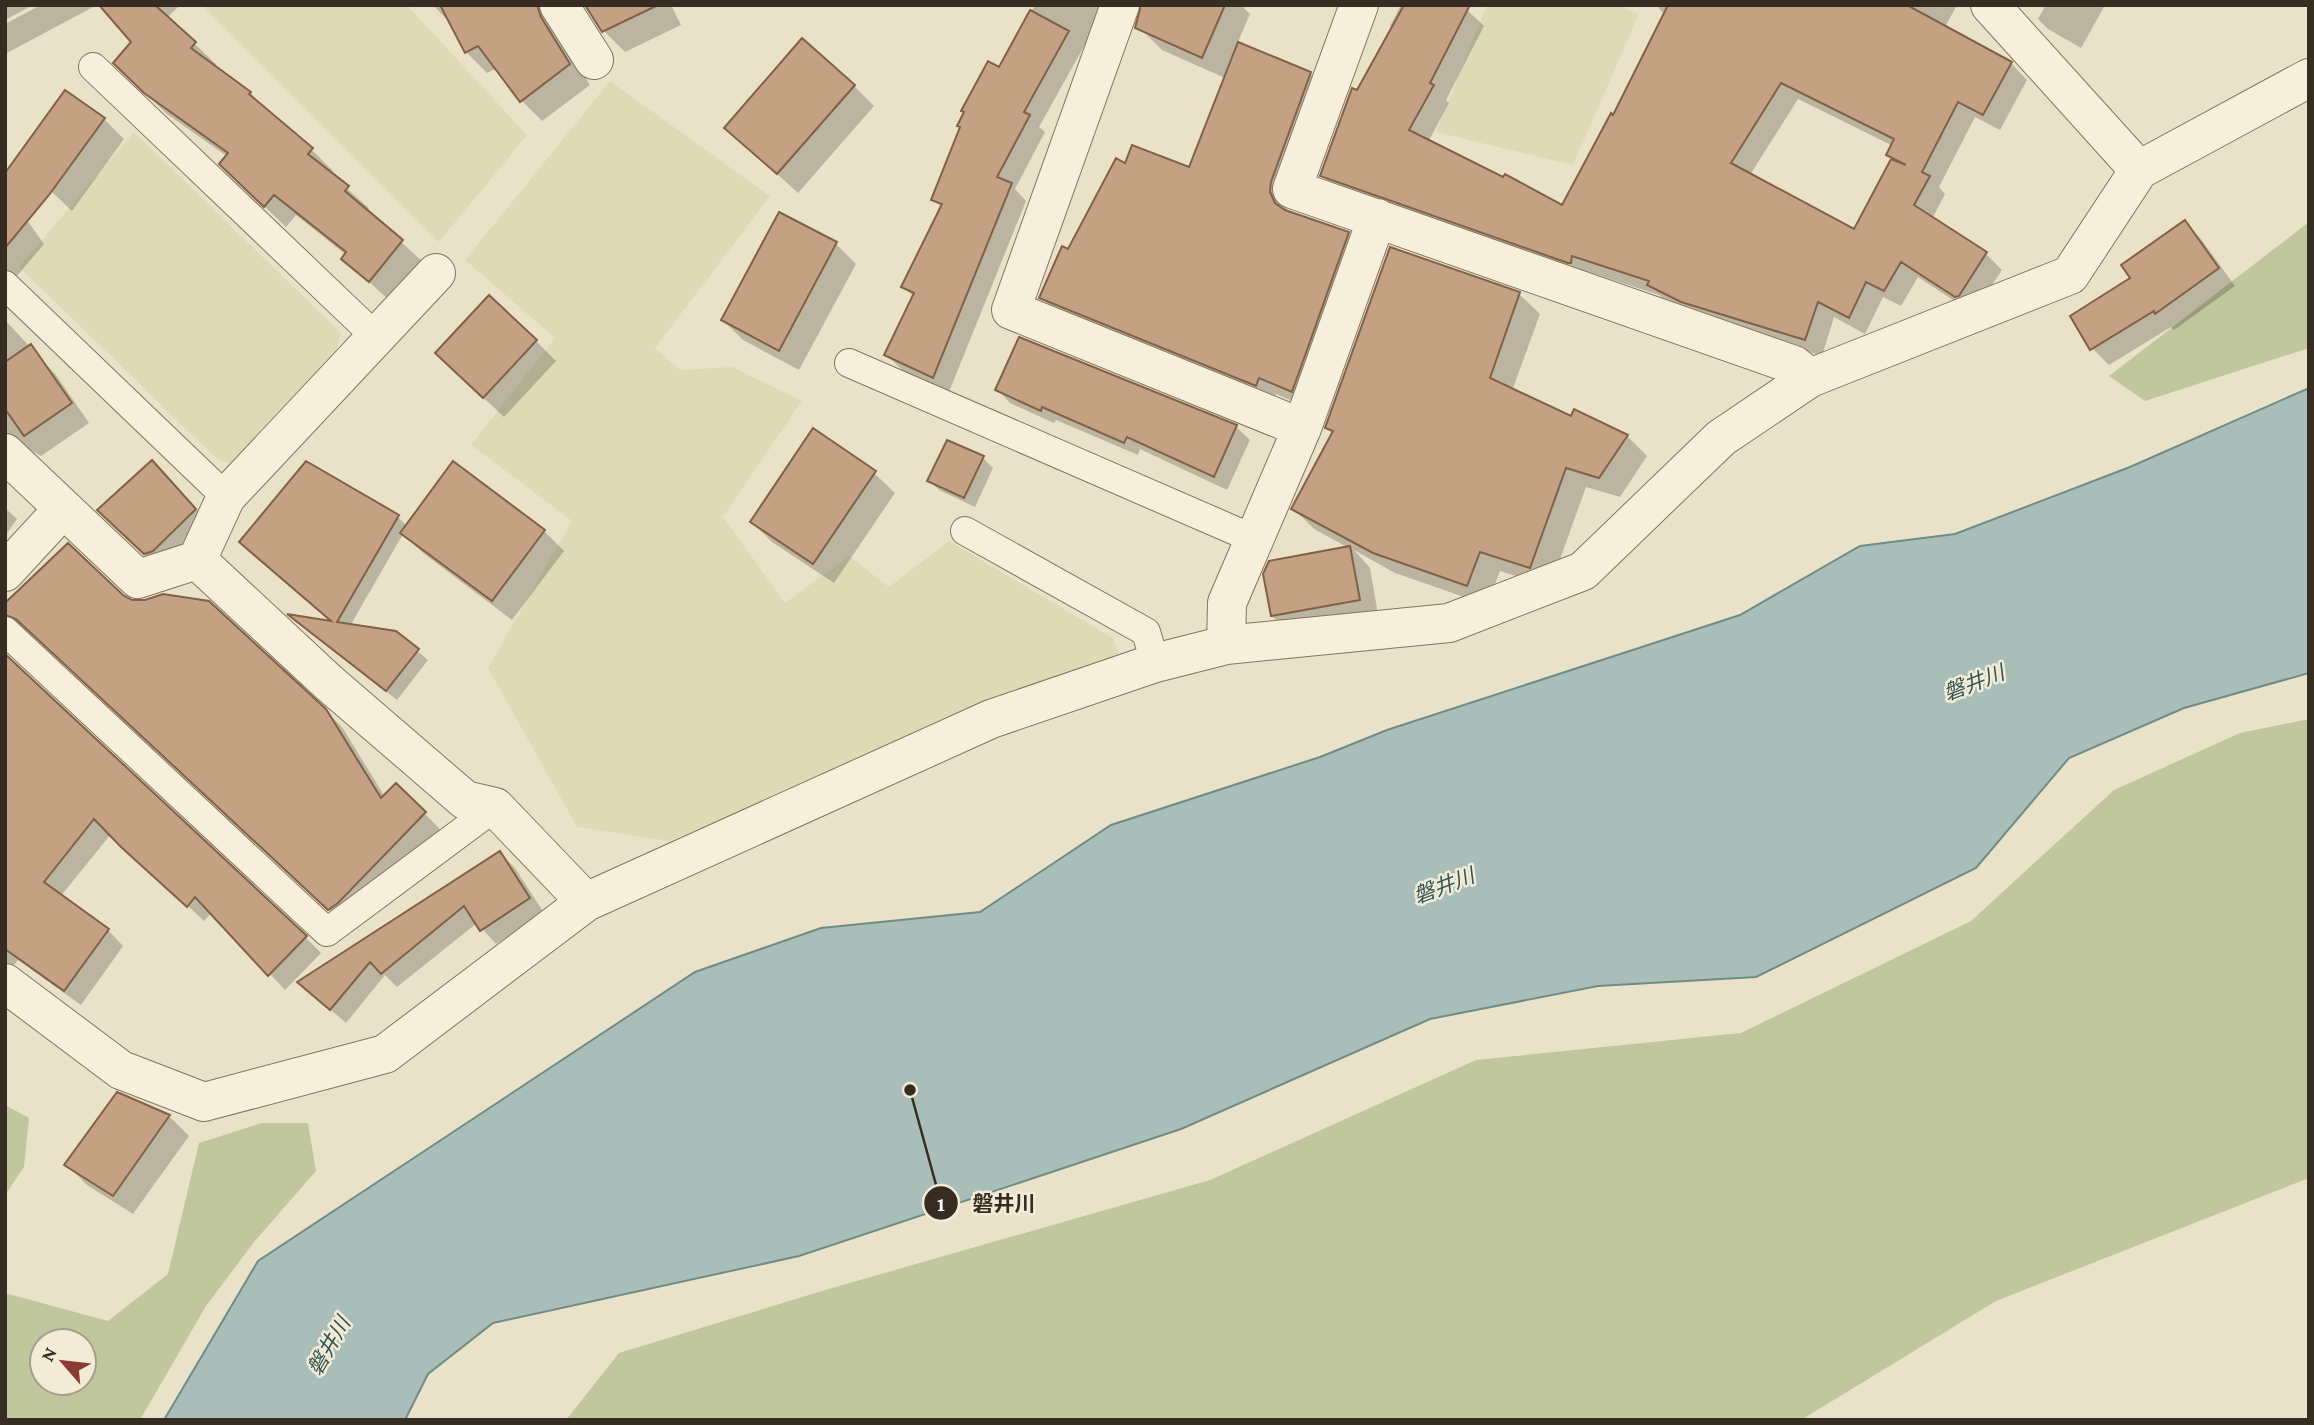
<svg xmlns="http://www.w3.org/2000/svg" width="2314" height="1425" font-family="'Crimson Pro','Noto Sans JP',serif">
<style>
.farmland{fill:#dfdab6}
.green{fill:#c0c79d;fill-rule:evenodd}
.water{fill:#a9beb9;stroke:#708c87;stroke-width:2}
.shadow{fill:#0003;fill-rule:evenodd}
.building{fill:#c4a182;stroke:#816147;stroke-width:2;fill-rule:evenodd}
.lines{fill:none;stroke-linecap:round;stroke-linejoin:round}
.service-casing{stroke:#84755f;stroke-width:30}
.minor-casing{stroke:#84755f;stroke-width:40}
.service{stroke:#f5efdb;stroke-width:28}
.minor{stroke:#f5efdb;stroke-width:38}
.labels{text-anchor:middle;stroke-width:5;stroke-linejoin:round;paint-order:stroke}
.water-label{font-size:21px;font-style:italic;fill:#325454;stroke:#f2ecd7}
.leader{fill:none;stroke:#362c21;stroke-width:2.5}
.callout-dot{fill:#362c21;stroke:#f2ecd7;stroke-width:2.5}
.mark-label{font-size:21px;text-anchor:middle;font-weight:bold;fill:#fff}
.callout-label{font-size:21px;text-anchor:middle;font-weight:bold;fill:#362c21;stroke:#f2ecd7;stroke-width:5;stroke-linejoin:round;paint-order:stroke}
</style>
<rect width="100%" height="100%" fill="#eae2c8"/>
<path class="farmland" d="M202,5H407L527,135L439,242Z
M1487,5H1618L1639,14L1573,165L1436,132Z
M610,81L770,196L655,348L680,370L732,367L802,401L723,517L785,603L849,556L889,587L949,541L1113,638L1120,656L669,841L577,827L488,668L572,521L471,445L555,338L465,260Z
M134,132L341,333L336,352L234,464L218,460L19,267Z"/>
<path class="green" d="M2309,222V348L2145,401L2109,376Z
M2309,719V1178L1996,1301L1801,1420H566L619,1353L832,1288L1210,1180L1476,1060L1741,1033L1971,921L2114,790L2240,733Z
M5,1105L29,1118L24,1167L5,1195Z
M262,1123H308L316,1171L254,1242L206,1306L140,1420H5V1293L108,1321L168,1274L199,1143ZM42,1341H84V1383H42Z"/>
<path class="water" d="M2309,388V673L2184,708L2069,758L1976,868L1756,977L1598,986L1430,1019L1181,1129L799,1256L493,1323L428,1374L405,1420H164L258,1261L695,972L821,928L980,912L1111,825L1320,757L1387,730L1740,615L1860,546L1955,534L2130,467Z"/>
<path class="shadow" d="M5,5H33L5,20Z
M41,5H97L5,54V24Z
M101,5H180L167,18L216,64L214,66L250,93L270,115L312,150L333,171L330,174L369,208L367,211L423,262L390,301L343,258L346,255L296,215L286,227L242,185L228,157L167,114L136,84L133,42Z
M433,5H575L561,40L590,85L542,121L521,100L497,68L487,73L466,52L453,26Z
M587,5H671L681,25L625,52L604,31Z
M1035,5H1107L1039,127L1045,132L1015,189L1026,201L949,392L902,370L886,354L914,297L903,286L942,208L933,199Z
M1152,5H1241L1250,14L1237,44L1310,73L1328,90L1288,199L1287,211L1348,234L1365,251L1309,408L1276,394L1273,402L1058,314L1041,297L1068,251L1126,165L1190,170L1225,78L1162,50L1142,30Z
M1401,5H1459L1467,10L1484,26L1446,100L1449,103L1428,142L1563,207L1614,117L1665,15L1656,5H1957L1945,27L2011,63L2027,80L2000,130L1975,117L1939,187L1945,194L1932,219L1986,254L2002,270L1973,313L1918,277L1901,306L1883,297L1865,334L1834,317L1822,356L1699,318L1666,301L1659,295L1589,272L1587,279L1339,192L1322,175L1358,92L1393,29L1390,26ZM1798,99L1893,146L1888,154L1893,159L1855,231L1750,175Z
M2046,5H2103L2104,7L2081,48L2048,29L2038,19Z
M854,86L874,106L798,193L727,128Z
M104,119L124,139L72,211L52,192L28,145Z
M5,189L44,244L5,290Z
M2184,222L2201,239L2235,286L2174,330L2171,327L2109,365L2092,348L2132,279Z
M836,244L856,264L799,370L743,340L723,320Z
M1519,294L1540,314L1512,391L1572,418L1627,436L1647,456L1620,497L1586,487L1550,587L1500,571L1487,605L1395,573L1354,550L1370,568L1379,620L1293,636L1272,616L1349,548L1314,529L1293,508L1333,434L1327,428Z
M5,320L56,375L89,423L41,456L30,450L17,452L5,440Z
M1020,339L1236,427L1250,440L1227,490L1140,449L1138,455L1056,420L1054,423L1010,403L997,389Z
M536,341L556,361L504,417L457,373Z
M948,442L983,458L993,468L975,507L939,490L929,480Z
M874,473L895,493L834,583L772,542L752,522Z
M172,482L215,530L165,573L119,530Z
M5,508L17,519L5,536Z
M398,517L407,526L544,531L564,551L512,620L423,553L403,534L350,626L396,633L428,660L397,700L292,616L335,623Z
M122,596L325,710L342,727L385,797L396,785L440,829L345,925L34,634L25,630L16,631L5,642V605Z
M5,755L305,937L321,953L285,990L212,912L204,921L111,834L60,897L108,930L123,946L81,1005L18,960L5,976Z
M500,853L515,868L544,913L496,944L477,923L397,987L385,975L346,1023L300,983Z
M169,1116L189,1136L133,1214L87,1185L67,1165Z"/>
<path class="building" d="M99,5H155L196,42L191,48L251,92L249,94L313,148L308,154L349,186L345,191L403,240L369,282L341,259L346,252L274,195L264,207L219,164L228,153L144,93L113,63L131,42Z
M440,5H537L541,17L570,64L520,102L478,46L465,53Z
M585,5H658L602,32Z
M1141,5H1225L1202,58L1135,28Z
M1404,5H1470L1430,83L1434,85L1409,130L1503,177L1505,174L1562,205L1611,113L1613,115L1668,5H1907L2012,62L1983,115L1958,102L1922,172L1930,176L1914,205L1987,252L1959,296L1955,297L1901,262L1884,291L1866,282L1849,318L1818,302L1805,340L1681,302L1647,285L1649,281L1572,256L1571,263H1568L1320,176L1352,88L1357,90ZM1781,83L1894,139L1886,155L1906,165L1891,159L1854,229L1731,163Z
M1030,10L1069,31L1024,112L1030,115L997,177L1012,183L933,378L884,355L914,293L901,287L942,204L931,200L960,127L957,126L964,112L961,111L988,61L999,67Z
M802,38L855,85L777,174L724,128Z
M1238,42L1311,72L1271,182L1270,192L1275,203L1285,210L1349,232L1292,392L1259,378L1256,386L1039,298L1062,246L1068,249L1116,158L1125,163L1132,145L1189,167Z
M65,90L105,118L49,195L5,248V173Z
M779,212L837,242L779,351L721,320Z
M2185,220L2219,268L2155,314L2154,311L2090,350L2070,316L2130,278L2121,265Z
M1390,247L1520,292L1490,378L1571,416L1574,409L1628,435L1599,478L1566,468L1530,568L1480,552L1467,586L1373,553L1291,509L1333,431L1325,428Z
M489,295L537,340L483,398L435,353Z
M1019,337L1237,425L1214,477L1127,437L1124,443L1042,407L1041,411L995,390Z
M31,344L72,403L24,436L5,409V362Z
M813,428L876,471L813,564L750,522Z
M947,440L984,456L964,498L927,481Z
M152,460L196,509L153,551L144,554L97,510Z
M306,461L399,515L337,622L396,631L419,649L386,691L287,614L331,621L239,542Z
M453,461L545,530L492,601L400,533Z
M68,543L123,595L132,600H145L163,594L209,601L326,709L381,798L396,783L426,812L338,903L328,910L16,619L5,615V603Z
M1350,546L1360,600L1271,616L1263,574L1269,561Z
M5,654L307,936L268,976L195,897L187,907L121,847L94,819L44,882L109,929L64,991L5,949Z
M500,851L530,898L480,931L464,906L381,974L370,962L330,1010L297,982Z
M117,1092L170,1115L113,1196L64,1165Z"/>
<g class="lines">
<defs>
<path id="service" d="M93,67L376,337
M5,285L226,497
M849,363L1254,539
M965,531L1146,632L1155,663
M5,631L327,932L495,807"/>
<path id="minor" d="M559,5L594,60
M1120,5L1011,310L1302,428
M1359,5L1292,189L1794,365L1810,378
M1990,5L2139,170L2309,78
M5,453L138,579L197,560L328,682L465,800L495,807L586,902L991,719L1155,663L1226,645L1449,623L1583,571L1721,438L1810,378L2070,275L2139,170
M197,560L226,497L436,273
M5,572L63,509
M1226,645L1227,603L1302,428L1377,218
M5,983L121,1070L204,1102L385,1054L586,902"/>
</defs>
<use href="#service" class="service-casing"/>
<use href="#minor" class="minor-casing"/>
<use href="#service" class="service"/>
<use href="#minor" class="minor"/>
</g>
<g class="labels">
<g class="water-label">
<text transform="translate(1974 683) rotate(-21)" y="7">磐井川</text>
<text transform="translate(1444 886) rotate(-21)" y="7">磐井川</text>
<text transform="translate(329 1346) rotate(-60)" y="7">磐井川</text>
</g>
</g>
<path class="leader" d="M910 1090L941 1203"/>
<g class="callout-dot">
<circle cx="910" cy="1090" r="7"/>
<circle cx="941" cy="1203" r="18"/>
</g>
<g class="mark-label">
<text x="941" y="1211">1</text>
</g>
<g class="callout-label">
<text x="1004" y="1211">磐井川</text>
</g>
<rect width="2314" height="1425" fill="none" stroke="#362c21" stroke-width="14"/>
<g transform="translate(63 1362) rotate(298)"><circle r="33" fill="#f2ecd7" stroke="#a79f8e" stroke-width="2"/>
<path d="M0-5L12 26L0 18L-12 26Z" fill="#8d3a35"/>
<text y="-10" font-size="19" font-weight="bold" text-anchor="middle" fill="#362c21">N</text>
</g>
</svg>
